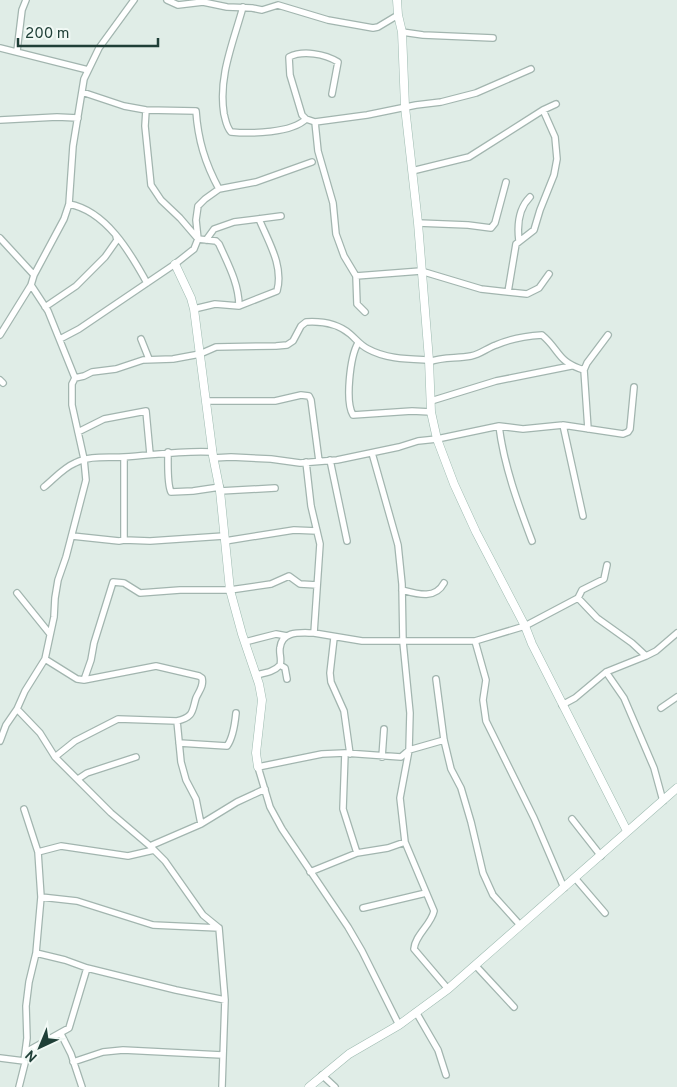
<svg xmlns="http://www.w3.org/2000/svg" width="677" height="1087" font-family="Overpass,sans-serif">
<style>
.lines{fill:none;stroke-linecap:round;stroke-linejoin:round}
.street-casing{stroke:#a2b5af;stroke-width:8}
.secondary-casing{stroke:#9dbab0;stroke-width:9}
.street{stroke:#fff;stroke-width:5.5}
.secondary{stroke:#fff;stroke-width:8}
</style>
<rect width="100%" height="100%" fill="#e0ede7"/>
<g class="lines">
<defs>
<path id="street" d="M167,0L178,5L203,2L227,7L252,8L262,10L278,5L328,20L373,28L378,27L398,15
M243,7C233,43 218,77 224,114C226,121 226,126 231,132C251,134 292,133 306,119
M402,32L423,35L493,38
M0,48L88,70
M17,51L22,10L26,0
M82,92L124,106L146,110L196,111C198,140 205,163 219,189
M332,94L338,62C325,54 303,50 289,57L290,75L302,115L306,119L315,122L367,115L416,105L441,102L476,93L531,69
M146,110L145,126L151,185L161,200L180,218L198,239L196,220L198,206L205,199L219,189L256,182L312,162
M0,120L57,117L78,118
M315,122L318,151L333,203L336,234L344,256L356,276L357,304L365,312
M412,171L469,157L543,110L556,104
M69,204C106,211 130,252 147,283
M418,223L468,225L491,228L495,223L506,182
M0,238L34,275
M206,240L214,229L234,222L281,216
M519,241C517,225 518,209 530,197
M356,276L421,271L481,289L527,294L539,288L549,274
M508,292L516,244L534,230L540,210L554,175L557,159L555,137L543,110
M45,307L76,286L105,257L117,240L116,236
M194,309L215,304L239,306L277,291C284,266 268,241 259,219
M0,335L31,285L34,275L64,219L69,204L73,146L84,79L99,48L134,0
M60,339L79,329L175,264L194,249L198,239L216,241L219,244C228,264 239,284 239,306
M141,339L149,359
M358,343C350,357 345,402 353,415L412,411L431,412
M429,362C444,356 456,359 471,356C481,354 487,348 496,345C510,339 526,336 542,335C560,350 557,362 584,370
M75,378L84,376L92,372L116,369L143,360L173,359L200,354L216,347L276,346L287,345L293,341L301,326L306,322C322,321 337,323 350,334C356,339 360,345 368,349C386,359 408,359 429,360
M0,380L3,383
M206,401H275L301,395L309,396L311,400L319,461
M431,401L496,381L571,366
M563,425L583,516
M499,426C504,466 518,504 532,541
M588,429L584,370L587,363L608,335
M78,432L104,419L146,411L150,454
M168,452C168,462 167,484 171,492L193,491L220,487
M372,453L398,545L402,584L403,642L410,713L409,750L400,798L405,842L434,911C431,925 415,935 414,949L448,989
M124,457V540
M213,458L231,457L271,459L300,463L337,460L399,447L418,441L437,439L499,426L523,429L563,425L623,434L628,432L630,429L634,387
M330,460L347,541
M306,462L311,506L320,544L314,633L362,641H475L525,626L578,598L582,590L604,579L607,565
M44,487C54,479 63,468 75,463C90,455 107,458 124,457C154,455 183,450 213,452
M220,491L275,488
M72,536L119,541L124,540L150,541L224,536
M225,541L294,530L317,531
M402,590C417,594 435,600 444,583
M17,593L50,634
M334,638L330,673L331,682L344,711L350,754
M475,641L486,680L483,700L486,721L534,818L564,888
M245,642L276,634L287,636
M646,656L656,651L677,633
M45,659L77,679L84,680L156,666L199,676L202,678C204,686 199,691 196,698C192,711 194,717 177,721L118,719L75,741L55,757
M280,665L285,668L287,679
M606,672L624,698L654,768L663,801
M256,675C265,673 274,672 280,665C282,659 279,654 280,648C282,630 301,633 314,633
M436,679L444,740L451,769L461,788L471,822L483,873L493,895L520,925
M84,680L91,660L94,643L113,582L124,583L140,593L180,590H230L271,584L289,576L300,584L317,585
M562,705L575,698L606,672L646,656L632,643L597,618L578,598
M661,708L677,697
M17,709L25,691L45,659L54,617L55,598L58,580L66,557L86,480L84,459L72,405V384L75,378L48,311L31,285
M177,721L181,762L186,780L196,799L201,824
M0,741L6,725L17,709L40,733L55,757L111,813L150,846L165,861L203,915L219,928L225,1000L222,1087
M179,743L227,746C233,738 235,723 236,713
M345,753L343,809L357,853
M382,757L384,729
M78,779L87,773L136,757
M572,819L601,856
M150,846L201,824L237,802L265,789
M38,852L61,846L128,856L154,850
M310,872L357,853L388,848L405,842
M575,878L605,913
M41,897L77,901L153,925L219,928
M363,908L426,893
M36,953L65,960L87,968L176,990L225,1000
M476,966L514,1007
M416,1012L438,1050L446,1075
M399,1025L362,951L348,927L282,829L270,807L258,767L322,754L345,753L401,757L409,750L444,740
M61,1034L71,1054L82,1087
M26,1052L69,1028L87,968
M0,1058L24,1061
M73,1062L103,1052L123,1050L222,1055
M322,1075L335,1087
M19,1087L25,1063L24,1061L27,1038L26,1006L29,982L36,953L41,897L38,852L24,809"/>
<path id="secondary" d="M397,0L398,15L402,32L405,107L418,223L429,360L431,412L437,439L454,484L476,532L525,626L532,644L627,831
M175,264L191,298L194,309L213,456L220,491L230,590L242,634L259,684L262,700L256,753L258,767
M309,1087L349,1054L399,1025L448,989L677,788"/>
</defs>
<use href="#street" class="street-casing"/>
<use href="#secondary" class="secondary-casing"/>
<use href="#street" class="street"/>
<use href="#secondary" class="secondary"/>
</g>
<g transform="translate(40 1047) rotate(224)" stroke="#f1f9f5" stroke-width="4" paint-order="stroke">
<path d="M0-4L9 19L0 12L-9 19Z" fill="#1f3f37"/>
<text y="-8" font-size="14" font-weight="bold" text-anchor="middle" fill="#1f3f37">N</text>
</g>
<path d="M18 38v8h140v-8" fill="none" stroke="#1f3f37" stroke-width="2.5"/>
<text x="25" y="38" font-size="15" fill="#1f3f37" stroke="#f1f9f5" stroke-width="4" paint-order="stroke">200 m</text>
</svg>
